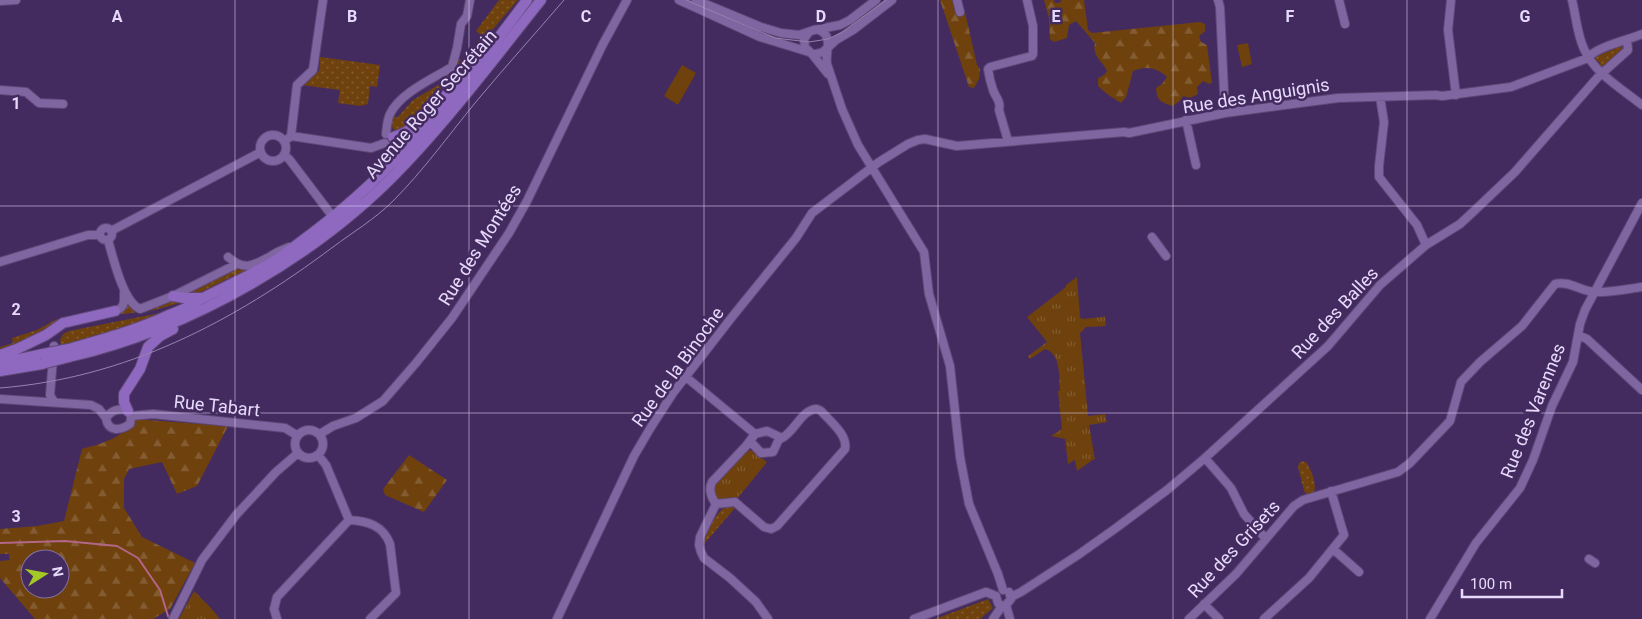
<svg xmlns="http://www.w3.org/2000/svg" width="1642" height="619" font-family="Roboto,sans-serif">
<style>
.grass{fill:url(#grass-dots)}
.forest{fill:url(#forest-firs);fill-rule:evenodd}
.park{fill:url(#park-tufts)}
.garden{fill:#6e410d}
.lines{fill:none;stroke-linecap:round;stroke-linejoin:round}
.stream{stroke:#b46689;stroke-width:2}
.minor-casing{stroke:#5f4877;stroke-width:10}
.major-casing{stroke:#5f4877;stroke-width:12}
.minor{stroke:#7f66a1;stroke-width:8}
.major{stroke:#8f68bf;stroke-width:10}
.tram{stroke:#9683ae;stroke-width:1}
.major-bridge-casing{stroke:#5f4877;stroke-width:12;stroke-linecap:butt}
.major-bridge{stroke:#8f68bf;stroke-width:10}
.grid{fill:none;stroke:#e6d9fa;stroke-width:1;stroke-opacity:0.55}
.labels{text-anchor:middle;stroke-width:5;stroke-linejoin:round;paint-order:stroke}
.street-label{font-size:18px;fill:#e6d9fa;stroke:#432b60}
.grid-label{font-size:16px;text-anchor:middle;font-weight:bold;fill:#e6d9fa;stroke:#432b60;stroke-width:5;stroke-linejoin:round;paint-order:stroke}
</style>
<defs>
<pattern id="grass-dots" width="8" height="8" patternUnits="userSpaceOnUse" patternTransform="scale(1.25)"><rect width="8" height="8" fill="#6e410d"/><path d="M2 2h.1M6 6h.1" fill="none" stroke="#835c31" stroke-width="1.8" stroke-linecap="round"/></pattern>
<pattern id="forest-firs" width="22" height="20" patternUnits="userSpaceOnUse" patternTransform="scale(1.25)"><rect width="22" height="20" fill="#6e410d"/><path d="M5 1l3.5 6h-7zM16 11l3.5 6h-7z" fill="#835c31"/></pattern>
<pattern id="park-tufts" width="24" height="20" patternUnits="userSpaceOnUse" patternTransform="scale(1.25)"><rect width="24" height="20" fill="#6e410d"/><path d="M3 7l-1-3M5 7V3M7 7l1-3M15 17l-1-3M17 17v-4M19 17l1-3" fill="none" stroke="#835c31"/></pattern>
</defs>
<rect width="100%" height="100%" fill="#432b60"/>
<path class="grass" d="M499,0H518L405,132L396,133L391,125L393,115L397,118L413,100L445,81L443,76L458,58L462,61L482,36L476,31Z
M1621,46H1622V49L1604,66H1600V63L1595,59V55L1598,53L1600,55Z
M320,57L380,65L377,87L370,86L368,104L360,106L338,103L340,90L301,85L319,71Z
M251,268V270L233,276L197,294L182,296L235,269L243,270Z
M171,300L183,302L155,310L115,315V314L124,311L129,305L134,310L137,311Z
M165,312L166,313L90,340L61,346L60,340L63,334L69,331Z
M57,319L58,322L44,334L0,353V347L13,343L12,338L37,330Z
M1303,461L1307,463C1312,472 1318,486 1313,494L1307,495L1304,491L1298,467L1299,463Z
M728,506L735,508L704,544C705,534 717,509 728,506Z
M988,599L993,608L980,619H935Z"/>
<path class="forest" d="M940,0H954L965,12L977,65L980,69L979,79L974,88L969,87Z
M1044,0H1054L1055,3H1059L1062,0H1084L1088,30L1092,33L1200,22L1205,24V31L1199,36L1201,42L1207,45L1212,83L1209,84L1203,81L1197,87L1198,94L1190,98L1183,96L1180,101L1172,106C1161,102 1157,101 1156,88L1162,84L1167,77C1157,67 1145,66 1133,71L1126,97L1121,103L1107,94L1098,86V78L1104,75L1107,71C1102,60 1092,57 1095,43L1076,21L1069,25L1067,38L1054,42L1050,39L1049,18Z
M133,419L228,426L197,486L177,494L162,462L129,469L124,479V508L142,537L195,563L170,609L153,619H35L0,578V561L10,560L9,554H0V529L37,526L64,521L82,449C99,444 126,438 133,419ZM30,559H60V589H30Z
M409,455L447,480L424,512L385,495L383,489Z"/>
<path class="park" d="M1077,277L1080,317L1082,319L1103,317L1105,316L1106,326L1086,327L1080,333L1088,416L1105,414L1107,422L1089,425L1095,460L1094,459L1077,471L1075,460L1068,464L1065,439L1051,436L1062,429L1058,391H1060C1059,377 1061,353 1045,349L1030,359L1028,356L1047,342L1027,317L1066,287V285Z
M748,450L752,451L767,462L736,500H718C713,495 713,492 715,485L744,452Z
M194,591L211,608L220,619H179Z"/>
<path class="garden" d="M1248,43L1252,64L1242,67L1237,45Z
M682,65L696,73L678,105L664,96Z"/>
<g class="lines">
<path class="stream" d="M0,543L65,541L117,546L138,558L160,590L168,616L170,619"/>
<defs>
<path id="minor" d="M679,0L760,37L809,52
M696,0L761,27L781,33L799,35L814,30L840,25L850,20L876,0
M957,0L960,12
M1218,0L1220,7L1225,113
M1339,0L1345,24
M1451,0L1448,30L1456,95
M1572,0C1576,16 1577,34 1584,49C1595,74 1621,88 1642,105
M0,1L16,0
M819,30C834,36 825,51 827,64L842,109L858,145L924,252L929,294L950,366L960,457L969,504L998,574L1003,590
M809,32L804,39L805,47L812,54H816L823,52L836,40L853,30L892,0
M812,54L828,74
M0,90L26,92L39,103L63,104
M1380,97L1384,122L1379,166V177L1417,225L1426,245
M1186,120L1196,165
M386,134C387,127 387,120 390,114C400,93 432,79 452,67L457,48L461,24L467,16L470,0
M260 148a13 13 0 1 1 26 0a13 13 0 1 1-26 0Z
M291,136L297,85L313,70L323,0
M285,141L291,136L371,148L385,143
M1008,141L999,110C1001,101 996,98 993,90C991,84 989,76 988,69L990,67L1032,56L1033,54V26L1027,0
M284,155L289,159L333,217
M100 234a6 6 0 1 1 12 0a6 6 0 1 1-12 0Z
M111,231L261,152
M1152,237L1166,256
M108,240C113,257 123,302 140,309L173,296L237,264
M228,257C245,272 254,265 271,256C276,252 283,250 289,247
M0,262L88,235H99
M115,311C125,308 124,302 124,293
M1578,335L1587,339L1642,390
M54,346L50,395L54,402
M686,377L755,434
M0,399L91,405L99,409L106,418
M123,409C131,412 132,416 130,424C120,431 108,432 106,418C111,411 115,410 123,409Z
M131,416L153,414L285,428L298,436
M295 444a14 14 0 1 1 28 0a14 14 0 1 1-28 0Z
M320,434L333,426L356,418L383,401L416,363L452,318L509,233L527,201L603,44L627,0
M755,434L746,446L712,482C708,490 711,497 716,504L700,537L699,545L701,552L704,558L730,578L756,602L768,619
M750,441L761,453L773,452L780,437
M1205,458L1231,488L1244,514L1266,539
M716,504L735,502L764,527L771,529L777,526L845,449C848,435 830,421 821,411L817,409C802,409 795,431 782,438L767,431L755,434
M349,520C367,521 383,525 390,544L396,593L370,619
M1333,549L1359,572
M1589,559L1595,563
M996,596L998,603L1002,606L1006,605L1011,599L1009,592
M1011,597L1021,592L1078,555L1116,528L1167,490L1205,458L1328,346L1380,285L1426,245L1460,224L1474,211L1515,172L1598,77L1628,50L1627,41
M1204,604L1219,619
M1006,605L1010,619
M173,619L202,560L236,515L276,472L298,453
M277,619L274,609L277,597L349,520L326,465L318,455
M557,619L634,456L651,427L673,393L732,317L796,238L812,213L879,162L908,144L918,140L925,139L957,146L1124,132L1129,133L1225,113L1338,98L1436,95L1442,96L1511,87L1588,58C1596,47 1628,40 1642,34
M914,619L986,592L996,596
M993,619L1002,606
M1189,619L1236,574L1294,506L1303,500L1398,472L1410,463L1450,421L1461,382L1480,362L1522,326L1555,284C1567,280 1581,291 1594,292C1608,293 1627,289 1642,287
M1264,619L1309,578L1344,535L1331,491
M1430,619L1476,543L1520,488L1533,460L1552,406L1573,362L1580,324L1585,310L1642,203"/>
<path id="major" d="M393,137C414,132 430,112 444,96
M173,296L184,298H201
M69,349C103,339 137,330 169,315C179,311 189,308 197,301C224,287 252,275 278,259C289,251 300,242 311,234C399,168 462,87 527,0
M0,355L17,349L46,335L63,323L115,311
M69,357C191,329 320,255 406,163C454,112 497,55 541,0
M0,363L43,354
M0,371L42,364
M128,411L124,402V394L140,369L148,347L160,336L173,329"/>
</defs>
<use href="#minor" class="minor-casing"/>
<use href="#major" class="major-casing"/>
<use href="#minor" class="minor"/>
<use href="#major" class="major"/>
<path class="tram" d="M686,0L775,38L809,42L828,39L841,33L886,0
M0,388C126,378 233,322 333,247C353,232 375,219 393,201C423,171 448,136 475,103C504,68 535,34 564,0"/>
<defs>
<path id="major-bridge" d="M43,354L69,349
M42,364L69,357"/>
</defs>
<use href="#major-bridge" class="major-bridge-casing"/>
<use href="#major-bridge" class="major-bridge"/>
</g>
<path class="grid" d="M235,0V619M469,0V619M704,0V619M938,0V619M1173,0V619M1407,0V619M0,206H1642M0,413H1642"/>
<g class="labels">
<g class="street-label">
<text transform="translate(1256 96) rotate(-9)" y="6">Rue des Anguignis</text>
<text transform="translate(431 104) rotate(-49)" y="6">Avenue Roger Secrétain</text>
<text transform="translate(480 245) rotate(-58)" y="6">Rue des Montées</text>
<text transform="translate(1335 313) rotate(-47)" y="6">Rue des Balles</text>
<text transform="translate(678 367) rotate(-54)" y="6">Rue de la Binoche</text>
<text transform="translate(217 406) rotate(6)" y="6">Rue Tabart</text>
<text transform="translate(1533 411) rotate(-68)" y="6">Rue des Varennes</text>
<text transform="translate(1234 549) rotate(-47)" y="6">Rue des Grisets</text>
</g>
</g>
<g class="grid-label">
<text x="117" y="22">A</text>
<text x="352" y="22">B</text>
<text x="586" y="22">C</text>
<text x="821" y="22">D</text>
<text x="1056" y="22">E</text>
<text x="1290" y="22">F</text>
<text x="1525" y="22">G</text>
<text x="16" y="109">1</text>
<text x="16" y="315">2</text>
<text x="16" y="522">3</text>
</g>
<g transform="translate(45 574) rotate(79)"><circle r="24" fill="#432b60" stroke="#84719e"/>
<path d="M0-4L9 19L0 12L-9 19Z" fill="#a3c927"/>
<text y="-8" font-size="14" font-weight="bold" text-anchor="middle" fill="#e6d9fa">N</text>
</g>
<path d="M1462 589v8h100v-8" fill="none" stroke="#e6d9fa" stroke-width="2.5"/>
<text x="1470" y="589" font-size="15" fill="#e6d9fa" stroke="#432b60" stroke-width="4" paint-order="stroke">100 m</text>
</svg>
